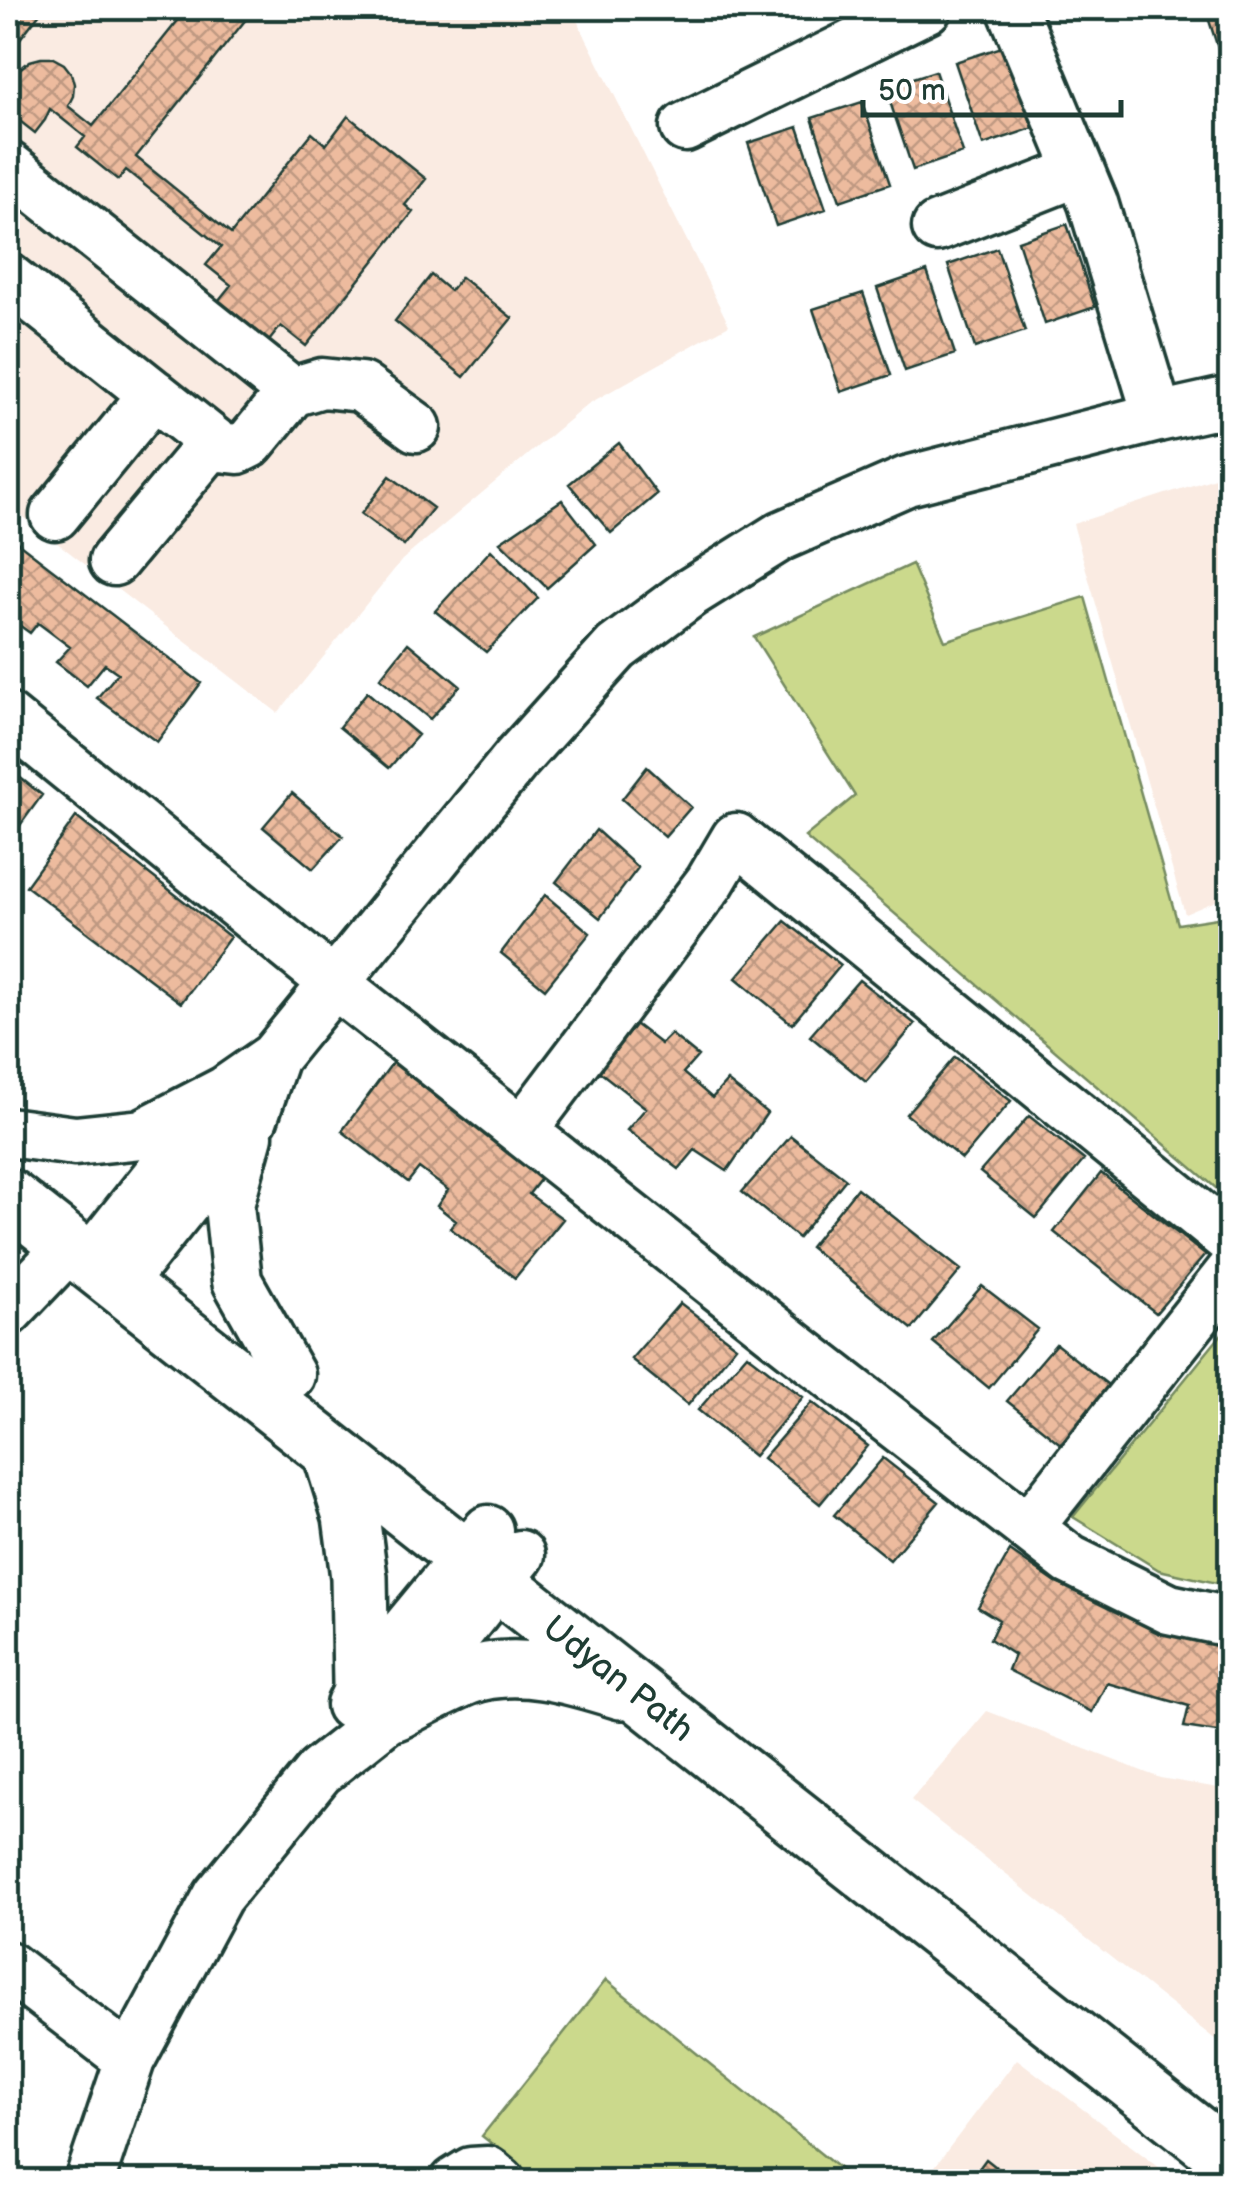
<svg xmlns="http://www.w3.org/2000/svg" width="1238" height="2189" font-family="'Balsamiq Sans',sans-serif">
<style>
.built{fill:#faebe2}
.green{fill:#cbd98c;stroke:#758b60;stroke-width:2.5}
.building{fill:url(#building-cross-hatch);stroke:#1f3d34;stroke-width:2.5}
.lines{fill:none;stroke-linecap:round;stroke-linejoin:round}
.minor-casing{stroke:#1f3d34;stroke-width:55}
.major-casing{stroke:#1f3d34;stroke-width:62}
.minor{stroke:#fff;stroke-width:48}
.major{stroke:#fff;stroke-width:55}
.labels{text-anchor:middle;stroke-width:8;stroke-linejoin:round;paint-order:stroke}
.street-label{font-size:35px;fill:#1f3d34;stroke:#fff}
</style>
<defs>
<pattern id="building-cross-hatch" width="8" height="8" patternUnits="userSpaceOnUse" patternTransform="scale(2.5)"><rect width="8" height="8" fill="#edbb9e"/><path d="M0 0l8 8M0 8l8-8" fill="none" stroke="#bf9982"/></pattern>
</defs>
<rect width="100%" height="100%" fill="#fff"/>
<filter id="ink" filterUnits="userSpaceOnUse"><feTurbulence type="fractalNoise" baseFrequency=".01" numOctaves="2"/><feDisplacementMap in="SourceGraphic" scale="20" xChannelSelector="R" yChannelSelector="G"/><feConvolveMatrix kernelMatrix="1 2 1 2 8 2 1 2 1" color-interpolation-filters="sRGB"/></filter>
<g filter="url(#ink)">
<path class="built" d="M8,8H571L729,325L588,404L402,560L278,713L8,505Z
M1230,473V895L1185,914L1073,524Z
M987,1711L1160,1778L1230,1790V2051L911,1800Z
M1017,2059L1177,2181L923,2182Z"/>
<path class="green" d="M912,564L945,641L1085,597L1178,924L1230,916V1200L805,837L855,796L754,637Z
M1230,1324V1586L1159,1570L1073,1517Z
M606,1980L846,2174L840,2182L539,2181L482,2136Z"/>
<path class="building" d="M8,8H44L8,54Z
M188,8H255L136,157L231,234L312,133L326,145L348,116L426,179L405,205L413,212L306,346L281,326L261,351L210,311L231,285L206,265L221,247L126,170L118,180L77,147L85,137L50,109L45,120L35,133L8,112V89L18,83L8,75V58L21,68L30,61L41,58H53L64,64L71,73L74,84L73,96L68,106L93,126Z
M1205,8H1230V71L1226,73Z
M1005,46L1033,128L983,145L955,62Z
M935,71L963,153L913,170L885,87Z
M862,102L890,184L840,201L812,118Z
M798,127L826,209L776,226L748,143Z
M1067,224L1095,307L1045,324L1018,241Z
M997,248L1025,331L975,348L948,265Z
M927,271L955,354L905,371L877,288Z
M431,275L450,291L461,277L512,318L464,377L395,321Z
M863,293L891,375L841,392L813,309Z
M619,443L657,494L611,533L569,484Z
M390,476L433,508L404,546L361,514Z
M562,500L596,544L547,588L500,542Z
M8,535L201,683L157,742L97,698L118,673L105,664L87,686L56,662L70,647L38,623L30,633L8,617Z
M491,550L538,598L486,652L435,611Z
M408,643L460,686L430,719L380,678Z
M367,692L418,735L389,768L339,727Z
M647,767L691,807L665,837L622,799Z
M8,768L42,795L8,842Z
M292,793L343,836L313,869L263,827Z
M76,817L230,937L181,1003L26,886Z
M596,830L638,868L600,918L556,882Z
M545,895L590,933L545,989L501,953Z
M785,921L841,965L792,1024L736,978Z
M859,980L915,1024L866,1082L810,1036Z
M631,1021L661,1044L671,1034L698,1056L683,1073L712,1098L727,1081L767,1113L727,1171L695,1150L679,1169L627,1130L646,1108L596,1069Z
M955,1057L1011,1101L962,1159L906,1114Z
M393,1062L543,1176L529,1194L563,1219L515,1278L450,1228L456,1221L437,1206L448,1190L419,1168L408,1182L342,1131Z
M1029,1116L1084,1160L1036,1218L980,1172Z
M791,1136L846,1179L798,1238L742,1192Z
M1101,1173L1205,1255L1156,1313L1054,1232Z
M857,1188L961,1270L912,1329L810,1247Z
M982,1286L1038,1329L989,1388L933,1342Z
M680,1303L736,1346L688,1405L631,1359Z
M1056,1344L1112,1388L1063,1446L1007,1401Z
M747,1354L803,1397L754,1456L698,1410Z
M812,1402L868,1446L820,1504L763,1458Z
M883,1458L939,1502L890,1560L834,1515Z
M1010,1551L1056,1583L1146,1621L1230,1640V1734L1184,1727L1189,1706L1107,1683L1092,1712L1008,1670L1014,1655L990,1639L999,1620L978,1607Z
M986,2159L1015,2182H969Z"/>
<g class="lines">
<defs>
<path id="minor" d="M1012,8L1093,203L1158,417
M685,127L927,8
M8,166L292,392
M937,227L1080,171
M8,278L220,447L238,449L250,443L292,392L322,383L361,387L416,427
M55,515L154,394
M114,561L213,442
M8,718L334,983L798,1349L1070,1560L1169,1609L1230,1622
M522,1131L710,882L736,838L1230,1240
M8,1132L75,1141L142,1134L225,1091L274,1057L518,757L616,648L690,593L781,536L907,481L1158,417L1230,401
M248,1136L229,1205L237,1281L290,1375
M89,1262L214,1104
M119,1285L253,1118L274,1057
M8,1311L70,1246
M1028,1528L1230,1273
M351,1705L361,1684L488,1530
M8,1966L130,2060
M89,2182L130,2060L218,1896L319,1772L395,1712L520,1555
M455,2182L471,2172L488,2171L501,2182"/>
<path id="major" d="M8,1197L1230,2160
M331,1452L351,1516L359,1577L361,1684
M395,1712C418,1700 442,1687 466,1677C516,1658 573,1676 621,1691"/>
</defs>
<use href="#minor" class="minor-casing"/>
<use href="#major" class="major-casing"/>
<use href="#minor" class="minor"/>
<use href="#major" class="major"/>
</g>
</g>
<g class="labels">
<g class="street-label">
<text transform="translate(619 1678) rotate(38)" y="12">Udyan Path</text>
</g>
</g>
<rect width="1238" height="2189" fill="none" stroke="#fff" stroke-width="40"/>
<rect x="20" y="20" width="1198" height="2149" fill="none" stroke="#1f3d34" stroke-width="4" filter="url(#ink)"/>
<path d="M863 100v15h258v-15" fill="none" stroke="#1f3d34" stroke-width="5"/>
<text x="878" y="100" font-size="30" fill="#1f3d34" stroke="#ffffff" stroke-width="8" paint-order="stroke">50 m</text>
</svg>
